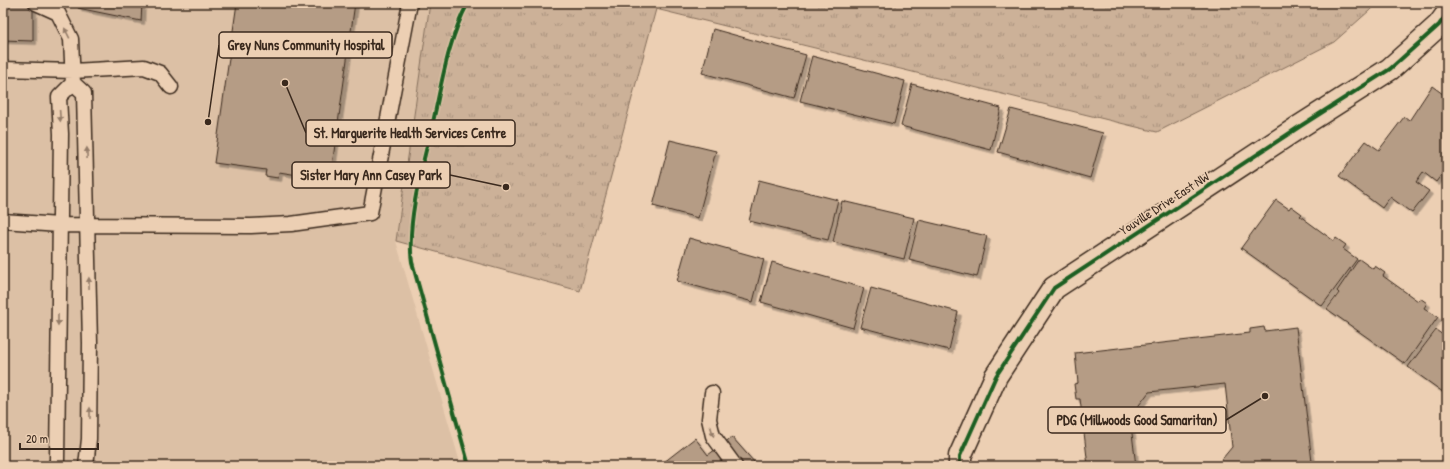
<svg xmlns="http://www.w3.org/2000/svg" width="1450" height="469" font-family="'Patrick Hand',sans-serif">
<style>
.built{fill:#dcc0a5}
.park{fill:url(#park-tufts);stroke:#846e5b}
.building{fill:#b59c85;stroke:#3b2a1e;filter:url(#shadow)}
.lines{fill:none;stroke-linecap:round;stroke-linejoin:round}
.service-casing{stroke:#3b2a1e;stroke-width:17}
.tertiary-casing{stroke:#3b2a1e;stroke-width:25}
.service{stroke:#eccfb3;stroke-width:14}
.tertiary{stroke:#eccfb3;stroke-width:22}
.cycleway-casing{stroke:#eccfb3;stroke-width:6}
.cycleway{stroke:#1b5e20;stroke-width:4}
.oneway{fill:#947c68}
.labels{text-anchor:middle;stroke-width:3.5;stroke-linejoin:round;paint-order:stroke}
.street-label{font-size:13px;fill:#3b2a1e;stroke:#eccfb3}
.leader{fill:none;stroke:#3b2a1e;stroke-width:1.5}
.callout-dot{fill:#3b2a1e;stroke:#eccfb3;stroke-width:1.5}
.callout{fill:#eccfb3;stroke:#3b2a1e;stroke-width:1.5}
.callout-label{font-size:14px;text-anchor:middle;font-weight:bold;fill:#3b2a1e}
</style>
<defs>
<pattern id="park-tufts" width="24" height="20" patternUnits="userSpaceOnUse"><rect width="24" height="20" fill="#ccb198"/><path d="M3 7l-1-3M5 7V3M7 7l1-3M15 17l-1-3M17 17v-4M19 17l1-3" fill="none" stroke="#a7907b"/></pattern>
<filter id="shadow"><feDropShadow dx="3.5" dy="3.5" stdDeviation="0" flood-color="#0004"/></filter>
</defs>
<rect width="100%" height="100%" fill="#eccfb3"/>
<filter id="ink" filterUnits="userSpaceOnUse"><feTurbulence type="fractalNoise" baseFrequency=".025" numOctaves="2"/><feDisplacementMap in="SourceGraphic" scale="8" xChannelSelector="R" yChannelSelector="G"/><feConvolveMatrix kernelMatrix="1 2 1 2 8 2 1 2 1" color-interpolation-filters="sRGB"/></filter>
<g filter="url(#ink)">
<path class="built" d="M3,3H430L396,241L461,466H3Z"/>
<path class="park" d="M430,3H1378L1334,42L1157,132L656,9L580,291L396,241Z"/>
<path class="building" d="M3,3H33V41L3,40Z
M78,3H142L141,21L78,8Z
M237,3H355L330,180L279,172L278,178L265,176L266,170L214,163Z
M713,29L806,55L794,98L702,73Z
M812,56L905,81L894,124L800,101Z
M912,84L1001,108L991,150L901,126Z
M1432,86L1447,97V167L1436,182L1423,172L1416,182L1429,191L1412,213L1390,197L1382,208L1339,176L1366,141L1379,150L1404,117L1409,121Z
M1011,109L1103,133L1090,178L998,152Z
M670,140L716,151L698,218L653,206Z
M759,180L838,200L828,240L749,221Z
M1276,200L1289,209L1291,206L1302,214L1300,216L1334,241L1336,238L1346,245L1343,249L1357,259L1322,306L1241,248Z
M842,201L914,218L904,259L833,242Z
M919,220L987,236L977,277L909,260Z
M689,238L764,259L753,302L677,281Z
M1359,259L1373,269L1375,266L1385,273L1383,276L1418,301L1420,298L1427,303L1424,308L1438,317L1405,364L1327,309L1339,293L1337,291Z
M772,262L864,288L853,328L761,302Z
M871,288L958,312L949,350L860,327Z
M1264,327L1265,331L1296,327L1312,462L1305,463L1309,466H1198L1218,464L1232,447L1225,384L1149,392L1130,417L1136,466H1088L1080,399H1076L1074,384L1078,383L1075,353L1250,333V329Z
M1436,330L1447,338V395L1408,367Z
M732,437L755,463L751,466H659L695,438L708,455Z"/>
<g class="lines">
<defs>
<path id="service" d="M36,3L58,13L71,39L73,83L84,93L90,343L89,439L86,466
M3,69L73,71L144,67L160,73L171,87
M3,221L59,225L251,226L291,224L370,213L410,3
M712,393L709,419L713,436L735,466
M55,466L57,461L61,134L59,97L73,83"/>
<path id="tertiary" d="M960,466V456L996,376L1054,288L1299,127L1390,69L1439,25L1447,14"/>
</defs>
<use href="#service" class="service-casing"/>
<use href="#tertiary" class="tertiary-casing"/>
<use href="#service" class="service"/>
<use href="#tertiary" class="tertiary"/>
<defs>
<path id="cycleway" d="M468,3C448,40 442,82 433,122C423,163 406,222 412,262L469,466
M960,466V456L996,376L1054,288L1299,127L1390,69L1439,25L1447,14"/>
</defs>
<use href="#cycleway" class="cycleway-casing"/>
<use href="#cycleway" class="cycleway"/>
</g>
<defs><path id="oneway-solid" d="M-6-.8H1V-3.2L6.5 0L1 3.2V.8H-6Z"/></defs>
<g class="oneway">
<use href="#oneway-solid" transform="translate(67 33) rotate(-117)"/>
<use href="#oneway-solid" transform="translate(60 116) rotate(86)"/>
<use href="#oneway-solid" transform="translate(87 153) rotate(-91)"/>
<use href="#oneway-solid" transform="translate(89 283) rotate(-91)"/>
<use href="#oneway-solid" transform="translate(58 320) rotate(90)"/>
<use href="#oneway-solid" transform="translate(90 413) rotate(-90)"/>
<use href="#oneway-solid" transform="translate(712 431) rotate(73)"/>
</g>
</g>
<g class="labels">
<g class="street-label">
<text transform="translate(1164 203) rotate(-33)" y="5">Youville Drive East NW</text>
</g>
</g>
<path class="leader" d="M208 122L219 45M285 83L306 133M506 187L450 175M1265 396L1226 420"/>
<g class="callout-dot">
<circle cx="208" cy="122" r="4"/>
<circle cx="285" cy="83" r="4"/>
<circle cx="506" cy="187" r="4"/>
<circle cx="1265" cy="396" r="4"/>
</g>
<g class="callout">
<rect x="219" y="32" width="173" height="26" rx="4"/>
<rect x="306" y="120" width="209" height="26" rx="4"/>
<rect x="292" y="162" width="158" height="26" rx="4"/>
<rect x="1048" y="407" width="178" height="26" rx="4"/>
</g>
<g class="callout-label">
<text x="306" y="50">Grey Nuns Community Hospital</text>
<text x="410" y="138">St. Marguerite Health Services Centre</text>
<text x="371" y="180">Sister Mary Ann Casey Park</text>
<text x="1137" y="425">PDG (Millwoods Good Samaritan)</text>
</g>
<rect width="1450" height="469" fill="none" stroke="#eccfb3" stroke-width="16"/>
<rect x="8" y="8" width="1434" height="453" fill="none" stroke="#3b2a1e" stroke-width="1.5" filter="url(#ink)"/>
<path d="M20 443v6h78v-6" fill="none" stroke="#3b2a1e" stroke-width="2"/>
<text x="26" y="443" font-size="12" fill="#3b2a1e" stroke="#eccfb3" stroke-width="3" paint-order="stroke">20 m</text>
</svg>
